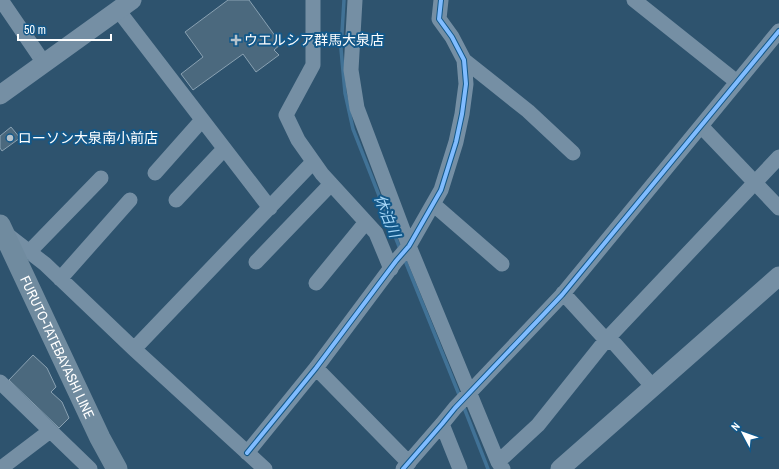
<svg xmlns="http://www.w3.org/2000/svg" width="779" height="469" font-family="'Archivo Narrow','Noto Sans JP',sans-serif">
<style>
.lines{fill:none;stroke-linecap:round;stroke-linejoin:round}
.stream{stroke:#417296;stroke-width:3.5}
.building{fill:#4b697e;stroke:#89a1b2}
.minor{stroke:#758fa4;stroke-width:15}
.tertiary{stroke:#758fa4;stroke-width:19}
.secondary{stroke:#708b9f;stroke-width:21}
.cycleway-casing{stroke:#135889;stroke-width:6}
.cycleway{stroke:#80bcff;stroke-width:4}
.poi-dot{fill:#b6c3cc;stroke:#135889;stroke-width:1.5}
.labels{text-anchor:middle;stroke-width:4;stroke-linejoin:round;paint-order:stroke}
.poi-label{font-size:14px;fill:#fff;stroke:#135889;text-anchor:start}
.street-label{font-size:14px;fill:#fff;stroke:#135889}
.water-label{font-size:15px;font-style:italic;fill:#a5d6f7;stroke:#135889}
</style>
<rect width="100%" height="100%" fill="#2e536e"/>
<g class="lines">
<path class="stream" d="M344,0L341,49L345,93L353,129L400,249
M404,258L460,397
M463,405L488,469"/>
</g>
<path class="building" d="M228,0H249L281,44L274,50L279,55L256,72L243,54L193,90L181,74L203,57L185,32Z
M11,127L20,138L2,151L0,148V136Z
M33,355L47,368L56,387L51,392L62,402L69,418L59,428L9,380Z"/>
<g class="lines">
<path class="minor" d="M1,0L44,63
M313,0V65L286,115L298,140L322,174L376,233L391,269
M355,0L351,70L357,108L409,246L498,462L503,469
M634,0L737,82
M118,10L270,208
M464,60L528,111L573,153
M701,126L779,208
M155,173L202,120
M176,200L224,149
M433,204L502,264
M5,233L45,264L134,349L265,469
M29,252L101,178
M256,262L331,184
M60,279L130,200
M316,283L366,222
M563,293L606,340L615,344L653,387
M134,349L313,162
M316,368L409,463
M0,382L90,469
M442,424L460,469
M247,453L316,368L396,261L409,246L441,190L456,142L462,114L466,84L464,60L452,37L439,19L441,0
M498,462L538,425L606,340L779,157
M0,469L50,431
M403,469L442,424L455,408L562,295L779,31"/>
<path class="tertiary" d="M0,95L132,0
M560,469L779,276"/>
<path class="secondary" id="s1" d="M0,225L100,438L117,469"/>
<defs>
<path id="cycleway" d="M247,453L316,368L396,261L409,246L441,190L456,142L462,114L466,84L464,60L452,37L439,19L441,0
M403,469L442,424L455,408L562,295L779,31"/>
</defs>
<use href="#cycleway" class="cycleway-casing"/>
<use href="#cycleway" class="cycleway"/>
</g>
<g class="poi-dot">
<path d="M234 34h4v4h4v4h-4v4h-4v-4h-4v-4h4z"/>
<circle cx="10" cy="138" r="4"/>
</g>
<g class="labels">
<g class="poi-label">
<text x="244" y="45">ウエルシア群馬大泉店</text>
<text x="18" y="143">ローソン大泉南小前店</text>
</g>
<g class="street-label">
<text dy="5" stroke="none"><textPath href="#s1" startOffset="135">FURUTO-TATEBAYASHI LINE</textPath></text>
</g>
<g class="water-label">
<text transform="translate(387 216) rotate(68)" y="5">休泊川</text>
</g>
</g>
<g transform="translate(743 433) rotate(311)" stroke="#135889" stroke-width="3" paint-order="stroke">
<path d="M0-3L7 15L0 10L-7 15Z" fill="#ffffff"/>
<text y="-6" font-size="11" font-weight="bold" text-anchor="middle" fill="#ffffff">N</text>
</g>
<path d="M18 34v6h93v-6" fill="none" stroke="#ffffff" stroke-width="2"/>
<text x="24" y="34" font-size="12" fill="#ffffff" stroke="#135889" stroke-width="3" paint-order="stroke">50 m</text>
</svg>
